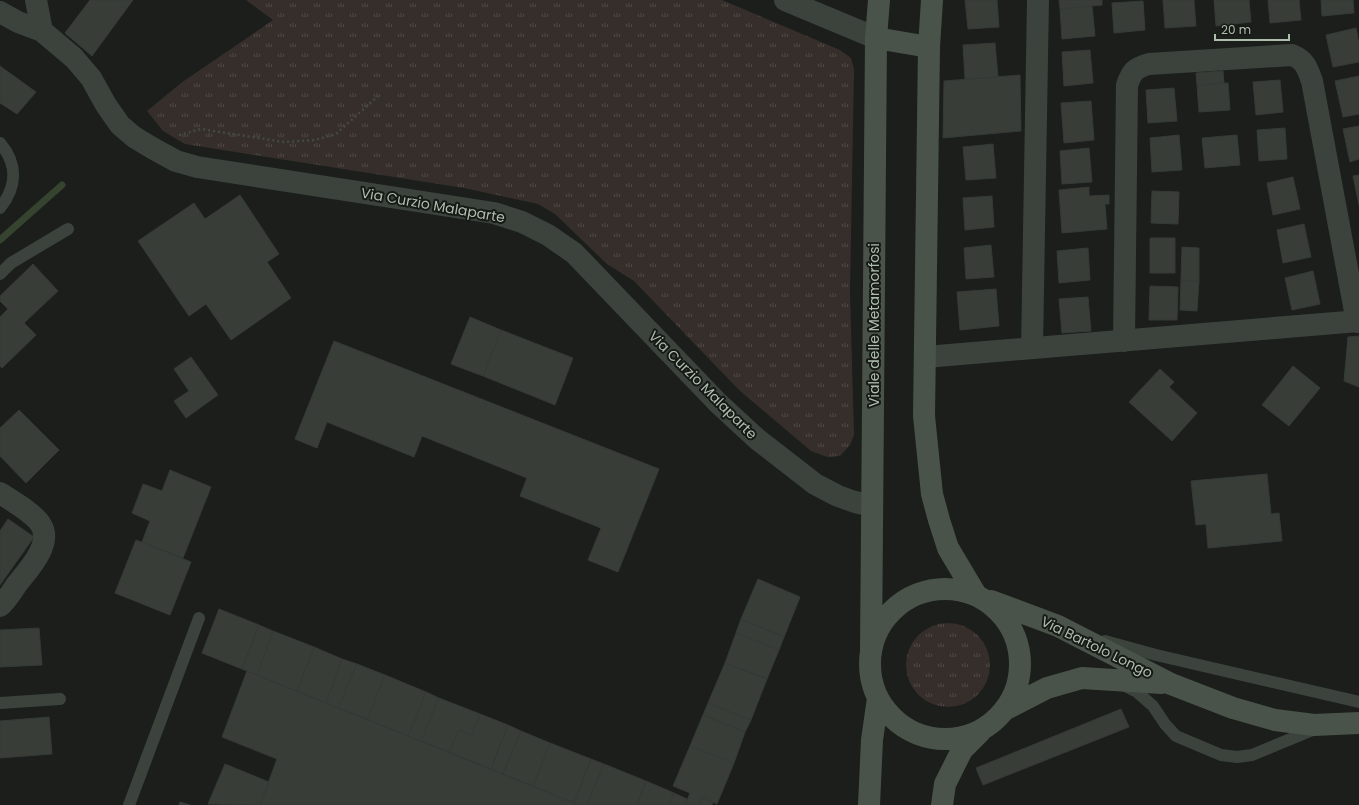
<svg xmlns="http://www.w3.org/2000/svg" width="1359" height="805" font-family="Poppins,sans-serif">
<style>
.grass{fill:url(#grass-tufts)}
.lines{fill:none;stroke-linecap:round;stroke-linejoin:round}
.stream{stroke:#36432f;stroke-width:7}
.building{fill:#383d38;stroke:#343a36}
.path{stroke:#424a41;stroke-width:2.5;stroke-dasharray:2 3;stroke-linecap:butt}
.lane{stroke:#3b433c;stroke-width:12}
.street{stroke:#3b433c;stroke-width:22}
.secondary{stroke:#495349;stroke-width:22}
.labels{text-anchor:middle;stroke-width:4;stroke-linejoin:round;paint-order:stroke}
.street-label{font-size:14px;fill:#aebeac;stroke:#161916}
</style>
<defs>
<pattern id="grass-tufts" width="24" height="20" patternUnits="userSpaceOnUse"><rect width="24" height="20" fill="#362e2a"/><path d="M3 7l-1-3M5 7V3M7 7l1-3M15 17l-1-3M17 17v-4M19 17l1-3" fill="none" stroke="#514a46"/></pattern>
</defs>
<rect width="100%" height="100%" fill="#1b1e1b"/>
<path class="grass" d="M246,0H722L840,50L851,58L854,69L850,293L854,435L850,445L840,456L827,457L811,451L739,390L634,281L607,264L555,214L538,204L464,188L185,144L163,131L147,111L181,83L273,20Z
M906 665a42 42 0 1 1 84 0a42 42 0 1 1-84 0Z"/>
<g class="lines">
<path class="stream" d="M0,240L62,185"/>
</g>
<path class="building" d="M90,0H133L92,56L65,33Z
M965,0H997L999,27L968,29Z
M1059,0H1102V5L1060,9Z
M1163,0H1194L1196,26L1165,28Z
M1214,0H1249L1251,22L1216,26Z
M1268,0H1299L1301,20L1270,23Z
M1321,0H1353L1354,13L1322,16Z
M1143,1L1145,30L1114,33L1112,3Z
M1092,6L1095,36L1062,39L1060,9Z
M1356,28L1359,44V62L1333,67L1326,35Z
M995,43L998,77L965,79L963,45Z
M1090,50L1093,83L1064,86L1062,52Z
M0,66L36,92L17,114L0,103Z
M1223,71L1224,83L1197,85L1196,73Z
M1020,75L1021,131L943,138L944,81Z
M1359,76V114L1343,117L1335,81Z
M1280,80L1283,112L1256,115L1253,82Z
M1228,83L1230,110L1199,112L1197,85Z
M1174,88L1177,121L1148,123L1146,90Z
M1091,101L1094,140L1064,143L1061,103Z
M1359,126V159L1350,162L1343,129Z
M1285,128L1287,159L1259,161L1257,130Z
M1179,135L1182,170L1152,172L1150,138Z
M1237,135L1240,165L1205,168L1202,138Z
M993,144L996,178L966,180L963,147Z
M1089,148L1092,182L1062,184L1060,151Z
M1359,175V205L1353,176Z
M1293,177L1300,209L1273,215L1267,183Z
M1089,187V196L1109,195V204H1105L1107,229L1062,233L1059,190Z
M1152,191L1179,192L1178,224L1151,223Z
M240,195L279,254L267,262L291,298L231,340L206,304L189,316L138,241L194,203L205,219Z
M992,196L994,227L965,230L963,198Z
M1304,224L1311,257L1283,263L1277,230Z
M1150,238H1175V273H1150Z
M991,245L994,277L966,279L964,248Z
M1182,247L1199,248V281L1181,280Z
M1088,248L1090,280L1059,283L1057,251Z
M33,264L58,291L24,323L36,335L2,368L0,366V317L8,309L0,301V296Z
M1313,271L1320,304L1292,310L1285,278Z
M1181,280L1199,281L1197,311L1180,310Z
M1150,286L1178,287L1177,320H1149Z
M996,289L999,326L960,330L957,292Z
M1088,297L1091,331L1062,333L1059,299Z
M470,317L501,330L483,376L451,364Z
M501,330L573,358L555,405L483,376Z
M1359,336V387L1344,381L1348,337Z
M334,341L659,469L618,572L588,560L601,528L520,496L527,478L422,436L414,457L327,422L317,448L295,439Z
M191,357L218,395L186,418L174,401L189,391L174,369Z
M1293,366L1320,388L1289,426L1262,405Z
M1160,369L1174,382L1169,387L1197,413L1172,441L1129,402Z
M19,410L59,450L26,483L0,456V428Z
M170,470L211,487L183,558L142,542L150,521L132,513L143,484L162,491Z
M1267,474L1271,514L1279,513L1282,541L1208,548L1206,524L1196,525L1191,481Z
M8,519L34,537L0,585V531Z
M136,540L191,562L170,615L115,593Z
M758,579L800,597L784,637L741,619Z
M219,609L259,625L242,669L202,653Z
M741,619L784,637L779,650L736,633Z
M259,625L273,631L257,675L242,669Z
M39,628L42,665L0,667V630Z
M273,631L314,647L297,691L257,675Z
M736,633L779,650L767,679L725,663Z
M314,647L342,659L326,703L297,691Z
M342,659L357,664L338,708L326,703Z
M725,663L767,679L751,720L708,703Z
M357,664L385,675L367,719L338,708Z
M247,671L326,703L579,805H260L277,759L222,737Z
M385,675L426,692L408,736L367,719Z
M426,692L439,698L421,741L408,736Z
M439,698L480,714L472,735L459,730L449,752L421,741Z
M708,703L751,720L745,732L703,715Z
M1121,709L1129,727L983,785L976,768Z
M480,714L508,725L491,769L449,752L459,730L472,735Z
M703,715L745,732L734,763L690,746Z
M49,717L52,754L0,758V721Z
M508,725L521,731L503,774L491,769Z
M521,731L550,743L533,786L503,774Z
M550,743L591,759L574,803L533,786Z
M690,746L734,763L717,804L702,797L699,805H685L690,793L673,786Z
M591,759L604,764L587,805H579L574,803Z
M225,764L269,782L260,805L208,804Z
M604,764L646,781L637,805H587Z
M646,781L674,793L669,805H637Z
M674,793L687,799L685,805H669Z
M702,797L713,802L712,805H699Z
M180,802L190,805H179Z"/>
<g class="lines">
<path class="path" d="M179,135L201,129L284,142L315,140L336,134L378,96"/>
<path class="lane" d="M0,143C18,164 17,187 0,208
M0,274L11,263L68,229
M1105,641L1156,655L1359,702
M1123,685L1137,692L1153,706L1165,724L1176,736L1221,755L1237,757L1252,755L1315,729
M0,703L60,699
M129,805L199,618"/>
<path class="street" d="M36,0L42,31
M785,0L876,38
M0,12L18,22L42,31L74,58L91,78L106,105L120,125L134,137L154,149L176,161L197,167L494,213L522,222L548,235L574,253L718,403L757,439L815,484L838,496L855,502L872,506
M1124,341L1127,85C1132,71 1135,68 1149,64L1292,55C1306,61 1307,68 1312,81L1357,322
M1032,348L1038,0
M925,357L1359,321
M0,493C11,500 35,514 41,525C53,544 28,570 17,584C12,591 7,600 0,606"/>
<path class="secondary" d="M932,0L929,47L924,416L932,494L939,520L948,548L976,595
M876,38L929,47
M870 664a75 75 0 1 1 150 0a75 75 0 1 1-150 0Z
M991,601L1058,626L1171,684L1233,708L1275,720L1314,725L1359,723
M871,650L876,38L879,0
M1004,710L1047,688L1082,678L1162,683
M869,805L872,740L878,698
M942,805L945,784L962,750L980,732"/>
</g>
<g class="labels">
<g class="street-label">
<text transform="translate(433 205) rotate(10)" y="5">Via Curzio Malaparte</text>
<text transform="translate(874 325) rotate(-90)" y="5">Viale delle Metamorfosi</text>
<text transform="translate(703 385) rotate(45)" y="5">Via Curzio Malaparte</text>
<text transform="translate(1097 647) rotate(26)" y="5">Via Bartolo Longo</text>
</g>
</g>
<path d="M1215 34v6h74v-6" fill="none" stroke="#aebeac" stroke-width="2"/>
<text x="1221" y="34" font-size="12" fill="#aebeac" stroke="#161916" stroke-width="3" paint-order="stroke">20 m</text>
</svg>
